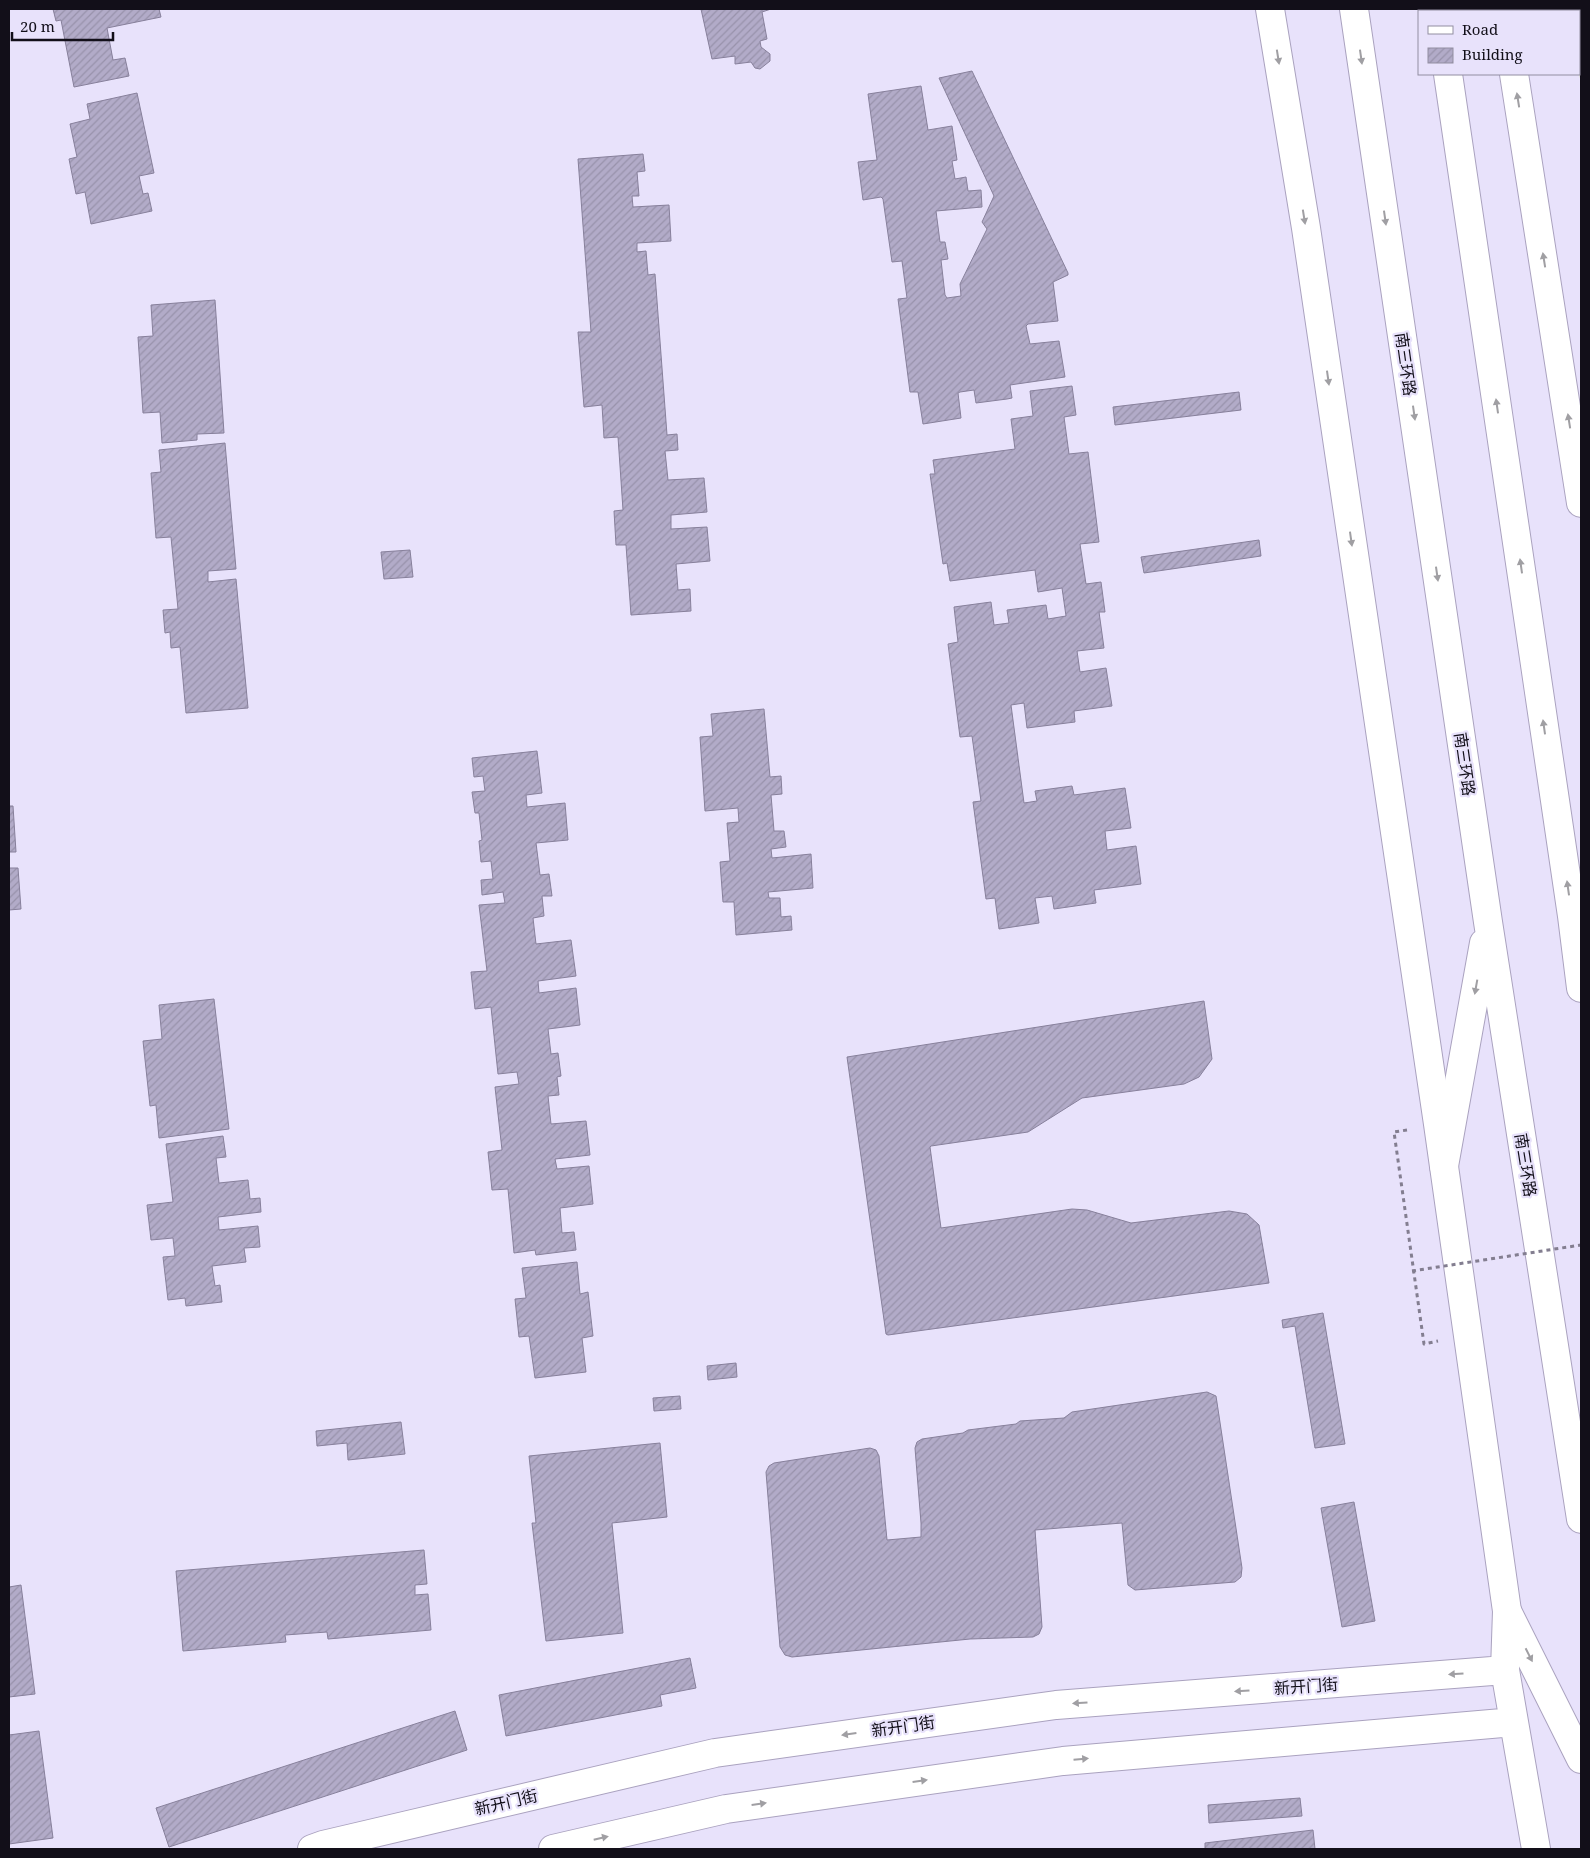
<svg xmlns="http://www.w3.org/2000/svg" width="1590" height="1858" font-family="'Noto Serif','Noto Sans SC',serif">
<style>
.grass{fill:url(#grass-tufts)}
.building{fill:url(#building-hatch);stroke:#87809b}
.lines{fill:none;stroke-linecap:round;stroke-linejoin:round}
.secondary-casing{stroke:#aaa2bf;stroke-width:30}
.highway-casing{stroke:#aaa2bf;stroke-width:30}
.path{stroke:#837e90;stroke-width:3;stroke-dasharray:4 4;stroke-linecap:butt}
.secondary{stroke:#fff;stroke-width:28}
.highway{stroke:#fff;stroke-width:28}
.path-bridge{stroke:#837e90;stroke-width:3;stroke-dasharray:4 4;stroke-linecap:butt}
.oneway{fill:#a09fa3}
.labels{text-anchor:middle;stroke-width:4.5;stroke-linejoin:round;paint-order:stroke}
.street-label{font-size:16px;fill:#120f19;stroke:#e8e2fb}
</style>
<defs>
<pattern id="grass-tufts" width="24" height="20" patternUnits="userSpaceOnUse" patternTransform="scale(1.25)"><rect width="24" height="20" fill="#cbd6a9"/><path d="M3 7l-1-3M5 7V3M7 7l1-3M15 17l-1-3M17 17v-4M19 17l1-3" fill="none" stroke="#adb691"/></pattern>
<pattern id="building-hatch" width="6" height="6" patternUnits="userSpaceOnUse" patternTransform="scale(1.25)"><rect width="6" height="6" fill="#b2abc8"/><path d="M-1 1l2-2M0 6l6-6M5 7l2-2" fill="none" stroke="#9892ab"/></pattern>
</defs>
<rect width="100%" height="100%" fill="#e8e2fb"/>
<path class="grass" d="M1565,9H1581V84L1579,73V11H1565Z"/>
<path class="building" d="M53,9H159L161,17L107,28L113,60L125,58L129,76L74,87L61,20L56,21Z
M701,9H771L762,12L767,39L760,41L761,47L770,54V61L760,69L755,68L751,62L735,64V56L712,59Z
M972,71L1068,273V275L1053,282L1058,321L1028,324L1026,326L1030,344L1059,341L1065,377L1010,385L1012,398L1007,399L976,403L974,390L960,392L958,393L961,418L923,424L918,392H910L898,299L907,298L902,261L892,262L883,199L881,197L863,200L858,162L877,160L868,94L921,86L928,130L952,126L957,160L952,161L955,179L966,177L968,191L981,190L982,207L936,211L940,242H945L948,259L941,260L945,295L947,298L961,296L960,284L987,229L982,222L994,196L939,78Z
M137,93L154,173L139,176L143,194L148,193L152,211L91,224L85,192L76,194L69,159L77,157L70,124L90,119L87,104Z
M643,154L645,171L637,172L639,196H632L633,207L669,205L671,241L637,243V252L646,251L648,275L655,274L667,435L677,434L678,450L665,451L668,480L704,478L707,512L671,515V529L707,527L710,561L676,564L678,590L690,589L691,611L631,615L626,545H616L614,511L623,510L618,437L604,438L602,405L584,407L578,332H591L578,159Z
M215,300L224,433L197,434V440L162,443L160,412L143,413L138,337L153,336L151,305Z
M1072,386L1076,415L1064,417L1069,454L1088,452L1099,542L1080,544L1086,584L1101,582L1105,612H1099L1104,648L1077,651L1080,672L1106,668L1112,706L1074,711L1075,722L1027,728L1024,703L1011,705L1024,803L1037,801L1035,791L1072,786L1074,795L1125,788L1131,828L1105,831L1107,850L1136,846L1141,884L1094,890L1096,903L1054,909L1052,896L1035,898L1039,923L999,929L995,898L986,899L973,802L981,801L972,736L960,737L948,644L958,642L954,607L991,602L994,625L1009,623L1007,610L1046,605L1048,619L1066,616L1062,588L1038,592L1035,570L950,581L947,563L943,564L930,474H935L933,460L1015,449L1011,419L1033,416L1030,391Z
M1239,392L1241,410L1115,425L1113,407Z
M225,443L236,569L208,571V582L236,579L248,708L186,713L180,647L171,648L170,632L165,633L163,610L178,609L171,537L156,538L151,473L161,472L159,450Z
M1259,540L1261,556L1144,573L1141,557Z
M410,550L413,577L384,579L381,552Z
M764,709L770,777L781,776L782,794L771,795L774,831H784L786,847L771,849L772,858L811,854L813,888L768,892L769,898H780L781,917L791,916L792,930L736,935L734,902H723L720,862L730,861L727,823L739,822L738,808L705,811L700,737L713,736L711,714Z
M537,751L542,793L526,795L527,807L565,803L568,840L536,843L540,875L549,874L552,896H542L544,916L533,918L536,944L571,940L576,976L538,981L539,993L576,988L580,1025L548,1029L551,1054L558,1053L561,1076L557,1077L559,1095L548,1096L551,1124L586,1121L590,1155L555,1159L557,1169L589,1166L593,1204L560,1208L562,1233L574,1232L576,1250L536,1255L535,1250L514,1253L508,1189L492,1190L488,1152L502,1150L495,1087L519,1084L517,1072L498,1074L491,1007L475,1009L471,972L487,971L479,905L505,903L503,892L482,895L481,880L493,879L491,861L481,862L479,841L482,840L479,813H475L472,792L485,791L483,776L474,777L472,758Z
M9,806H13L16,852H9Z
M9,868H18L21,909L9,910Z
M214,999L229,1129L159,1138L156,1105L150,1106L143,1041L162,1039L159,1005Z
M1204,1001L1212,1059L1199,1077L1184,1084L1082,1098L1028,1132L931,1146L930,1147L941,1228L1072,1209L1087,1210L1131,1223L1229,1211L1247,1214L1259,1225L1269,1283L888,1335L886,1334L847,1057Z
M223,1136L226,1157L216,1158L219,1183L248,1180L250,1199L260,1198L261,1212L218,1217L219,1230L258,1226L260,1247L244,1248L246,1262L212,1266L215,1286L220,1285L222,1302L186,1306L185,1298L168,1300L163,1257L175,1256L173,1238L151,1240L147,1205L173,1202L166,1144Z
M577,1262L580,1294L588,1292L593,1336L582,1338L586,1372L535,1378L529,1336L519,1337L515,1299L526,1298L522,1268Z
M1323,1313L1345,1444L1315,1448L1295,1326L1283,1328L1282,1320Z
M736,1363L737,1377L708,1380L707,1366Z
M1207,1392L1216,1396L1242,1568L1241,1577L1235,1582L1135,1590L1128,1585L1122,1523L1035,1530L1042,1627L1039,1634L1033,1637L970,1639L792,1657L785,1655L780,1647L766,1472L769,1466L774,1463L870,1448L876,1450L879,1456L887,1540L921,1537V1523L915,1448L917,1442L922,1439L963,1433L968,1430L1016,1424L1020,1421L1064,1418L1072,1412Z
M680,1396L681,1409L654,1411L653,1398Z
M401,1422L405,1454L348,1460L347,1443L317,1446L316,1431Z
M660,1443L667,1517L612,1523L623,1633L546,1641L532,1523H536L529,1456Z
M1354,1502L1375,1621L1342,1627L1321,1508Z
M424,1550L427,1584L415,1585V1595L428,1594L431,1630L328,1639L327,1632L285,1635L286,1642L183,1651L176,1571Z
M21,1585L35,1694L9,1697V1587Z
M690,1658L696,1688L660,1695L662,1706L506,1736L499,1695Z
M455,1711L467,1750L169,1847L156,1808Z
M39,1731L53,1838L9,1844V1735Z
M1300,1798L1302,1816L1209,1823L1208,1805Z
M1313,1830L1315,1849H1205V1843Z"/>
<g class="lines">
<defs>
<path id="secondary" d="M1270,9L1306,228L1438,1124L1507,1611L1505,1670L1536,1849
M1503,9L1504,11
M1514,74L1581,503
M312,1849L323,1845L715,1753L1056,1705L1505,1670
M553,1849L726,1809L1063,1761L1514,1722"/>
<path id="highway" d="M1354,9L1488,922L1581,1519
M1438,9V11
M1448,74L1572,916L1581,988
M1444,1166L1484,943
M1507,1611L1581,1759"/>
</defs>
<use href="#secondary" class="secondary-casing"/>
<use href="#highway" class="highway-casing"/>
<path class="path" d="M1407,1130L1394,1132L1424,1344L1438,1341"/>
<use href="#secondary" class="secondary"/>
<use href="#highway" class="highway"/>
<path class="path-bridge" d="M1412,1271L1581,1245"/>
</g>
<defs><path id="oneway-solid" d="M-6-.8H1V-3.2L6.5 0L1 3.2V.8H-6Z" transform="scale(1.25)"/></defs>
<g class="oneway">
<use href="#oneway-solid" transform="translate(1278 57) rotate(81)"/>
<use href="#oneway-solid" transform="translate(1361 57) rotate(82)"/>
<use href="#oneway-solid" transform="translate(1518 100) rotate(-99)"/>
<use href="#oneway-solid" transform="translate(1304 217) rotate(81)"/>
<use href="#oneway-solid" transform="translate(1385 218) rotate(82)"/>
<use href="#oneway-solid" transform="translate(1544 260) rotate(-99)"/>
<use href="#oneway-solid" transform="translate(1328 378) rotate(82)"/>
<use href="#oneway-solid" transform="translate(1497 406) rotate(-98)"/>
<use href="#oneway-solid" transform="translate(1414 413) rotate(82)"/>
<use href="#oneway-solid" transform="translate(1569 421) rotate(-99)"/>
<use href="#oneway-solid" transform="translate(1351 539) rotate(82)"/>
<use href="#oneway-solid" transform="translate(1521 566) rotate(-98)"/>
<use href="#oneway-solid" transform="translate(1437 574) rotate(82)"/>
<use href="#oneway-solid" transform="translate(1544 727) rotate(-98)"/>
<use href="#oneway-solid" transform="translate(1568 888) rotate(-98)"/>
<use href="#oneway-solid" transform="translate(1476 987) rotate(100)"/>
<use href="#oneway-solid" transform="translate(1529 1655) rotate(63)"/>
<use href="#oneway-solid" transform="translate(1456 1674) rotate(176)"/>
<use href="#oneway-solid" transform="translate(1242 1691) rotate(176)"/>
<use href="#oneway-solid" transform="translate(1080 1703) rotate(176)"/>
<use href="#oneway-solid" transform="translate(849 1734) rotate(172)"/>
<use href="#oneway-solid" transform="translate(1081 1759) rotate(-5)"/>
<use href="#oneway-solid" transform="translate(920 1781) rotate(-8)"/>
<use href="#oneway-solid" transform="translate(759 1804) rotate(-8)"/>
<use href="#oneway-solid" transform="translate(601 1838) rotate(-13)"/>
</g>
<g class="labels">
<g class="street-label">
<text transform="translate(1406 364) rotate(82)" y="6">南三环路</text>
<text transform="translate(1465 764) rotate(82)" y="6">南三环路</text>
<text transform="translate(1526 1165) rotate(81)" y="6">南三环路</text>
<text transform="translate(1306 1686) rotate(-4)" y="6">新开门街</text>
<text transform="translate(903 1726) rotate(-8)" y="6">新开门街</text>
<text transform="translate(506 1802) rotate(-13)" y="6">新开门街</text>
</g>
</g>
<rect width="1590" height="1858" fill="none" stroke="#120f19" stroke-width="20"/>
<rect x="1418" y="10" width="162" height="65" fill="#e8e2fb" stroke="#928ea1"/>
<rect x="1428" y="26" width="25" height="8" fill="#ffffff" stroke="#928ea1"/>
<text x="1462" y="35" font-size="15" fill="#120f19">Road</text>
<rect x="1428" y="48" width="25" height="15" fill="url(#building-hatch)" stroke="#928ea1"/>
<text x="1462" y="60" font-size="15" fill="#120f19">Building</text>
<path d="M12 32v8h101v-8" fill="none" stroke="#120f19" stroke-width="2.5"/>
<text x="20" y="32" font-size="15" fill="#120f19" stroke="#e8e2fb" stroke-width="4" paint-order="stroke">20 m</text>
</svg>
